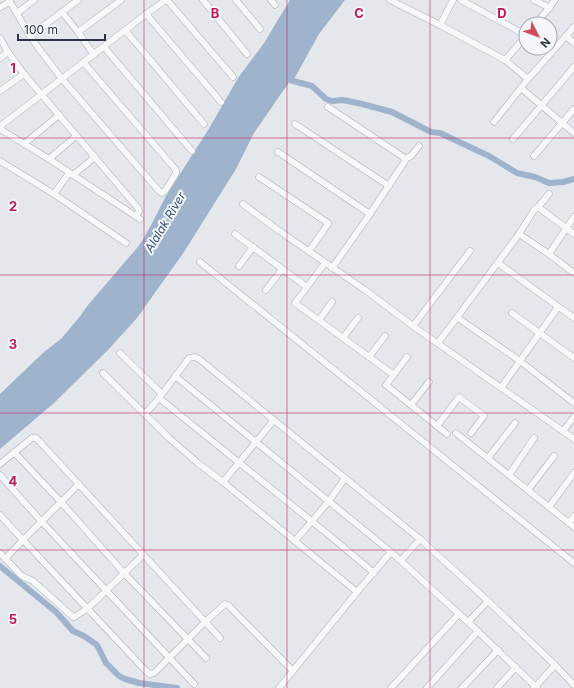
<svg xmlns="http://www.w3.org/2000/svg" width="574" height="688" font-family="Inter,sans-serif">
	<style>
		.water { fill: #9fb4cc }
		.lines { fill: none; stroke-linecap: round; stroke-linejoin: round }
		.canal { stroke: #9fb4cc; stroke-width: 6 }
		.street-casing { stroke: #a9aeb7; stroke-width: 7 }
		.street { stroke: #f7f8fa; stroke-width: 6 }
		.grid { fill: none; stroke: #c2185b; stroke-width: 1; stroke-opacity: 0.55 }
		.labels { text-anchor: middle; dominant-baseline: central; stroke-width: 4; stroke-linejoin: round; paint-order: stroke }
		.water-label { font-size: 12px; font-style: italic; fill: #34527a; stroke: #f4f6f9 }
		.grid-label { font-size: 13px; text-anchor: middle; font-weight: bold; fill: #c2185b; stroke: #f4f6f9; stroke-width: 4; stroke-linejoin: round; paint-order: stroke }
	</style>
	<rect width="100%" height="100%" fill="#e4e7ec"/>
	<path class="water" d="M290,0H345L319,34L293,81L292,78L254,133L236,169L184,252L137,318L108,350L54,403L0,449V394L44,352L61,339L81,315L88,305L137,248L142,241L150,227L166,196L210,127L238,78L264,43Z"/>
	<g class="lines">
		<g class="canal">
			<path d="M283,77L293,81L312,86L326,99L332,101L343,100L362,104L392,112L431,132L440,133L489,156L517,173L535,177L549,183L563,182L574,179"/>
			<path d="M0,566L56,612L73,631L84,636L97,645L106,663L119,676L125,679L139,683L177,688"/>
		</g>
		<defs>
			<g id="street">
				<path d="M9,0L30,36L40,50L62,79L159,191L162,193L165,191L175,175L176,173V170L84,63"/>
				<path d="M167,0L233,77"/>
				<path d="M203,0L247,54"/>
				<path d="M236,0L260,29"/>
				<path d="M271,0L275,5"/>
				<path d="M390,0L440,25L505,60L528,79"/>
				<path d="M461,0L526,35"/>
				<path d="M534,0L550,8"/>
				<path d="M0,7L10,2"/>
				<path d="M62,12L78,32L94,55"/>
				<path d="M17,13L34,0"/>
				<path d="M146,14L221,102"/>
				<path d="M536,24L555,0"/>
				<path d="M440,25L453,0"/>
				<path d="M125,30L204,124"/>
				<path d="M78,32L121,0"/>
				<path d="M30,36L78,0"/>
				<path d="M566,36L574,43"/>
				<path d="M0,38L8,52L24,74L138,208L139,211L136,216"/>
				<path d="M104,47L192,151"/>
				<path d="M0,58L8,52"/>
				<path d="M505,60L526,36"/>
				<path d="M521,88L574,133"/>
				<path d="M0,91L24,74"/>
				<path d="M328,107L403,157L405,161L370,214L332,268"/>
				<path d="M494,122L528,79L574,27"/>
				<path d="M295,124L389,186"/>
				<path d="M0,128L3,124L146,14L166,0"/>
				<path d="M0,129L49,159L140,219"/>
				<path d="M513,139L574,67"/>
				<path d="M24,144L59,115"/>
				<path d="M278,152L370,214"/>
				<path d="M534,156L574,109"/>
				<path d="M49,159L76,136"/>
				<path d="M405,159L411,156L419,146"/>
				<path d="M0,161L54,194L126,243"/>
				<path d="M73,175L95,157"/>
				<path d="M259,177L328,223V224L309,251"/>
				<path d="M54,194L69,173"/>
				<path d="M243,204L278,230L365,290L413,326L574,439"/>
				<path d="M538,207L549,194"/>
				<path d="M235,234L307,287"/>
				<path d="M519,234L534,210L538,207L574,234"/>
				<path d="M549,254L574,217"/>
				<path d="M200,262L574,563"/>
				<path d="M325,263L295,303L394,375"/>
				<path d="M498,263L574,318"/>
				<path d="M239,266L253,247"/>
				<path d="M266,290L282,269"/>
				<path d="M512,313L574,358"/>
				<path d="M458,318L520,361L574,403"/>
				<path d="M319,320L332,302"/>
				<path d="M413,326L470,251"/>
				<path d="M343,338L358,318"/>
				<path d="M438,343L519,234L549,254L574,273"/>
				<path d="M120,353L161,393"/>
				<path d="M369,357L385,336"/>
				<path d="M407,357L386,385L447,434"/>
				<path d="M103,373L169,438L199,464L223,482L357,592L279,688"/>
				<path d="M175,376L391,552L468,622L537,688"/>
				<path d="M501,388L558,307"/>
				<path d="M159,398L189,358L195,357L199,359L420,539L488,601L555,665L574,685"/>
				<path d="M411,405L429,382"/>
				<path d="M145,414L159,398L335,540L374,573"/>
				<path d="M437,426L459,397L484,416L471,433"/>
				<path d="M563,431L574,417"/>
				<path d="M456,433L574,527"/>
				<path d="M14,452L61,502L124,573L206,658"/>
				<path d="M488,458L515,423"/>
				<path d="M0,464L32,438H36L39,441L220,638"/>
				<path d="M0,475L42,522L194,684"/>
				<path d="M509,475L534,438"/>
				<path d="M223,482L274,420"/>
				<path d="M79,484L23,540L146,671L150,674L154,673L205,622L225,604L228,605L293,671"/>
				<path d="M528,490L554,456"/>
				<path d="M549,507L574,473"/>
				<path d="M0,515L23,540L5,559"/>
				<path d="M569,523L574,516"/>
				<path d="M295,541L329,501L345,478"/>
				<path d="M0,553L18,572L22,576L33,581L72,616L74,617L87,609L143,555"/>
				<path d="M403,558L420,539"/>
				<path d="M357,592L391,552"/>
				<path d="M468,622L488,601"/>
				<path d="M391,688L459,614"/>
				<path d="M427,688L478,631"/>
				<path d="M462,688L498,650"/>
				<path d="M497,688L516,667"/>
				<path d="M534,688L555,665"/>
			</g>
		</defs>
		<use href="#street" class="street-casing"/>
		<use href="#street" class="street"/>
	</g>
	<path class="grid" d="M144,0V688M287,0V688M430,0V688M0,138H574M0,275H574M0,413H574M0,550H574"/>
	<g class="labels">
		<g class="water-label">
			<text transform="translate(165 222) rotate(-59)">Alalak River</text>
		</g>
	</g>
	<g class="grid-label">
		<text x="215" y="18">B</text>
		<text x="359" y="18">C</text>
		<text x="502" y="18">D</text>
		<text x="13" y="73">1</text>
		<text x="13" y="211">2</text>
		<text x="13" y="349">3</text>
		<text x="13" y="486">4</text>
		<text x="13" y="624">5</text>
	</g>
	<g transform="translate(538 36) rotate(132)"><circle r="19" fill="#f4f6f9" stroke="#a4a8b1"/>
	<path d="M0-3L7 15L0 10L-7 15Z" fill="#d1495b"/>
	<text y="-6" font-size="11" font-weight="bold" text-anchor="middle" fill="#2b3445">N</text>
	</g>
	<path d="M18 34v6h87v-6" fill="none" stroke="#2b3445" stroke-width="2"/>
	<text x="24" y="34" font-size="12" fill="#2b3445" stroke="#f4f6f9" stroke-width="3" paint-order="stroke">100 m</text>
</svg>
